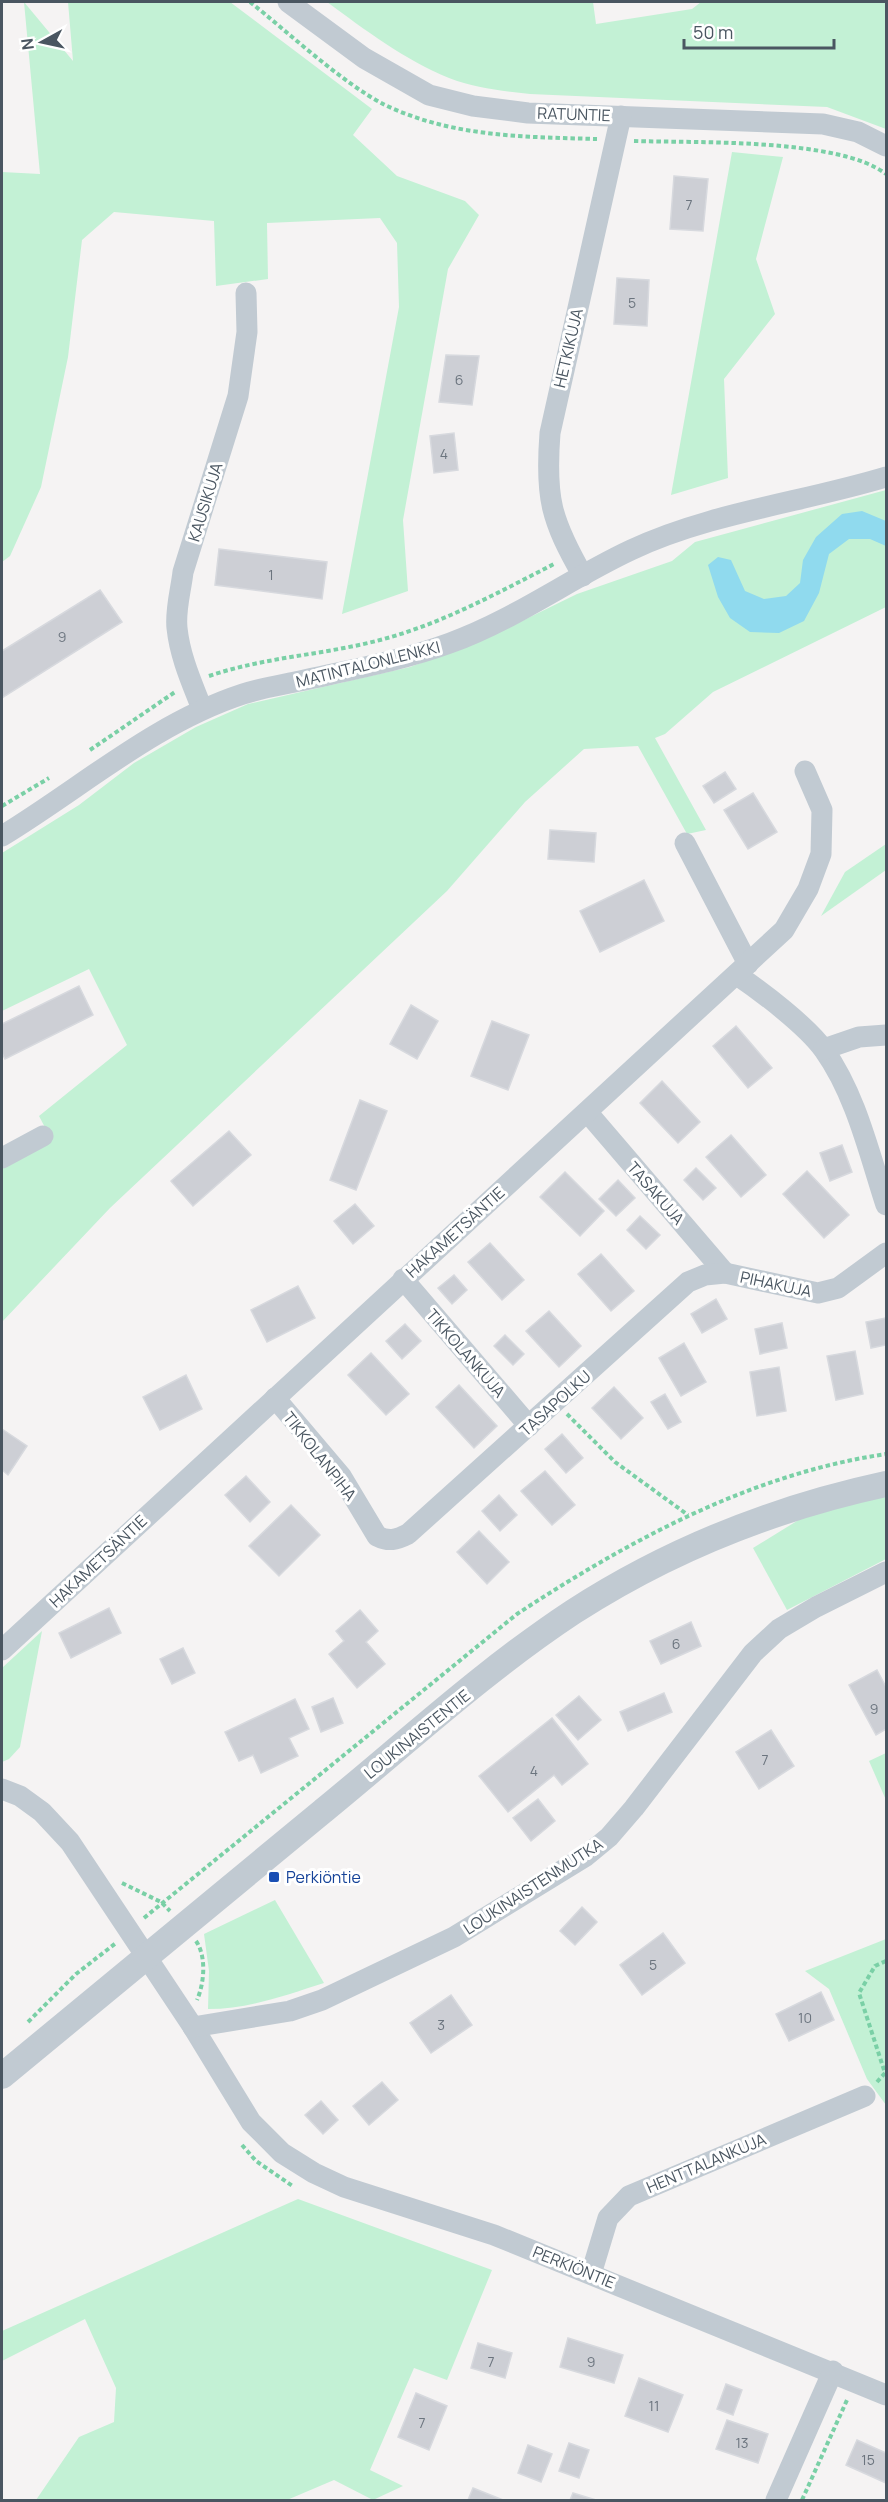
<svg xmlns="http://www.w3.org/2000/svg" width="888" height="2502" font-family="Manrope,sans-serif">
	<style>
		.green { fill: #c3f1d5 }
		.water { fill: #90daee }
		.building { fill: #cdcfd5; stroke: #d7d9de; stroke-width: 1.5 }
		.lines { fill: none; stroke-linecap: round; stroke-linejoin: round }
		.path { stroke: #7ad0a6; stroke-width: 4; stroke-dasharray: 4.5 3; stroke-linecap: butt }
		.minor { stroke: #c1cad2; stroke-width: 21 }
		.tertiary { stroke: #c1cad2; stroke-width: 26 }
		.transit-dot { fill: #1a4fb4; stroke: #fff; stroke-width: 2 }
		.labels { text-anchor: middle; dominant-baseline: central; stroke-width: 6; stroke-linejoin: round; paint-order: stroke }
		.number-label { font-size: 14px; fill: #6b747e }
		.street-label { font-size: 16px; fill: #4a5661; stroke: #fff }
		.transit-label { font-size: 16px; fill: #164399; stroke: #fff; text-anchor: start }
	</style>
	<rect width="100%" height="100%" fill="#f5f3f3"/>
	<g class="green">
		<path d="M24,2L73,61L68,2H230L372,109L353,135L397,176L465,201L479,215L448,269L403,520L408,591L342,614L399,307L397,243L380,218L267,223L268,279L216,286L214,221L114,212L82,240L68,357L41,487L10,556L2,562V172L40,174Z"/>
		<path d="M327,2H593L596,24L692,9L701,2H886V129L827,107L530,94C503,91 475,88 449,78C405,60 365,30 327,2Z"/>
		<path d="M732,152L783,157L756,259L775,314L724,379L728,478L671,495Z"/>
		<path d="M886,490V607L713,692L665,734L655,738L706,830L687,834L638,746L584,749L525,802L447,891L110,1208L2,1322V1169L50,1137L39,1116L127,1045L89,969L2,1011V853L79,805L134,763L196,727L248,704L410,667L483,640L577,594L672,561L695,542Z"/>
		<path d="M886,844V870L821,916L845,872Z"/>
		<path d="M886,1494V1559L787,1610L753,1548L805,1516Z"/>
		<path d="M42,1631L20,1747L9,1759L2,1762V1668Z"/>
		<path d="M886,1753V1800L869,1761Z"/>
		<path d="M275,1900L324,1983C286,1995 249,2009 208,2009L209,1971L204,1934Z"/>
		<path d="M886,1939V2105L867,2079L829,1989L805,1971Z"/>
		<path d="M298,2199L492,2270L447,2380L414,2368L370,2470L403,2486L373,2500L334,2480L287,2500H36L79,2437L114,2422L116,2388L85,2319L2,2361V2331Z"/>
	</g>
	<path class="water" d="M862,511L886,521V546L870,539H849L829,554L819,593L804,621L779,633L750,632L730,618L718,597L708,565L718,557L731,560L745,591L764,599L786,596L800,583L803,560L816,537L842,514Z"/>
	<g class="building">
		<path d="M674,176L708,179L703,231L670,229Z"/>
		<path d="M617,278L649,280L647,326L614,324Z"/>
		<path d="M446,355L479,356L472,405L439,402Z"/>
		<path d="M454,433L458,470L434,473L430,436Z"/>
		<path d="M219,549L327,562L322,599L215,585Z"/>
		<path d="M100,590L122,622L2,698V651Z"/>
		<path d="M725,772L736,789L714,803L703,786Z"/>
		<path d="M753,793L777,832L748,849L724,810Z"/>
		<path d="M550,830L596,833L594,862L548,859Z"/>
		<path d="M644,880L664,921L600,952L580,911Z"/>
		<path d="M79,986L93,1015L5,1059L2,1053V1024Z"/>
		<path d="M411,1005L438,1021L417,1059L390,1044Z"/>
		<path d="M492,1021L529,1035L508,1090L471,1076Z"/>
		<path d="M736,1026L772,1068L748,1088L713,1046Z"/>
		<path d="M662,1081L700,1122L678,1143L640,1103Z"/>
		<path d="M360,1100L387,1111L356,1190L330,1180Z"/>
		<path d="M229,1131L251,1155L193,1206L171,1181Z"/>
		<path d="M731,1135L766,1175L741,1197L706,1157Z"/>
		<path d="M842,1145L852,1172L830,1181L820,1153Z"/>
		<path d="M696,1168L716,1188L703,1200L684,1180Z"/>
		<path d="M807,1171L849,1215L824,1238L783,1194Z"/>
		<path d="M565,1172L604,1211L580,1236L540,1197Z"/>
		<path d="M618,1180L635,1198L616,1216L599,1199Z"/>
		<path d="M355,1204L374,1226L353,1244L334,1221Z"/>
		<path d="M640,1216L660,1235L646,1249L627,1230Z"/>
		<path d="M490,1243L524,1280L502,1300L468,1262Z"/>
		<path d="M601,1254L634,1291L611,1311L578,1274Z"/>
		<path d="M454,1275L467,1290L452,1304L438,1288Z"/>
		<path d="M298,1286L315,1318L267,1342L251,1310Z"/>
		<path d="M716,1299L727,1319L702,1333L691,1314Z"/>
		<path d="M549,1311L581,1346L559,1367L526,1331Z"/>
		<path d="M886,1318V1345L871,1348L866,1322Z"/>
		<path d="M782,1323L787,1348L760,1354L755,1329Z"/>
		<path d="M405,1324L421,1341L402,1359L386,1341Z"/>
		<path d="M505,1335L524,1354L513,1365L494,1346Z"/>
		<path d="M684,1343L706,1382L681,1396L659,1358Z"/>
		<path d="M855,1351L863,1394L836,1400L827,1356Z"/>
		<path d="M371,1353L409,1394L386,1415L348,1375Z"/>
		<path d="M779,1367L786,1411L757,1416L750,1372Z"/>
		<path d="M186,1375L202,1409L160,1430L143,1397Z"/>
		<path d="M459,1385L497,1426L474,1448L436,1407Z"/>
		<path d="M614,1387L643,1418L621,1439L592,1408Z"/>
		<path d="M665,1394L681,1422L668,1429L651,1402Z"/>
		<path d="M2,1429L27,1446L8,1475L2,1470Z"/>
		<path d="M562,1434L583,1458L566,1473L545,1449Z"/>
		<path d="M545,1471L575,1505L552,1525L521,1491Z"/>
		<path d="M246,1476L270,1502L250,1522L225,1495Z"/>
		<path d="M499,1495L517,1515L500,1531L482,1511Z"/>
		<path d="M291,1505L320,1535L279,1576L249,1546Z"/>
		<path d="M479,1531L509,1562L487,1584L457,1552Z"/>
		<path d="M109,1608L121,1633L71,1658L59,1633Z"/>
		<path d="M360,1610L378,1631L366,1642L385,1664L357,1688L329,1654L344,1641L336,1631Z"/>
		<path d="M691,1622L701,1646L661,1664L650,1641Z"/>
		<path d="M183,1648L195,1673L172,1684L160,1659Z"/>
		<path d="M877,1670L886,1687V1729L876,1735L849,1685Z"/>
		<path d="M664,1693L672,1712L628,1731L620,1712Z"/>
		<path d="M579,1696L601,1720L578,1740L556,1715Z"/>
		<path d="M333,1698L343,1723L321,1732L312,1707Z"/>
		<path d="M295,1699L309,1729L289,1738L298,1756L261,1773L253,1755L239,1761L225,1732Z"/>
		<path d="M552,1718L588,1764L562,1785L554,1775L508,1812L479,1776Z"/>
		<path d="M771,1730L794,1766L759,1789L736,1752Z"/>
		<path d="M538,1799L555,1821L531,1841L513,1818Z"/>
		<path d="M582,1907L597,1922L575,1945L560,1931Z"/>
		<path d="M663,1933L685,1963L642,1995L620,1965Z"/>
		<path d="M821,1992L834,2020L789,2041L776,2014Z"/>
		<path d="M451,1995L472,2025L431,2053L410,2023Z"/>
		<path d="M382,2082L398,2100L369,2125L353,2106Z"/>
		<path d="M321,2101L338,2120L323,2134L305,2115Z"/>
		<path d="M568,2338L623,2355L614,2383L560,2367Z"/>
		<path d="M478,2343L512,2353L505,2378L471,2368Z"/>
		<path d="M639,2378L683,2395L668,2432L625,2416Z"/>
		<path d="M726,2384L742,2390L733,2415L717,2409Z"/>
		<path d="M416,2393L447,2406L429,2450L398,2437Z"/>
		<path d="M727,2420L768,2434L758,2463L716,2449Z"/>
		<path d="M857,2440L886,2453V2483L846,2465Z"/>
		<path d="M569,2443L589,2450L579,2478L559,2471Z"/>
		<path d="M528,2445L552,2454L541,2482L518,2473Z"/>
		<path d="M473,2488L503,2500H468Z"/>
		<path d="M573,2493L596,2500H570Z"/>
	</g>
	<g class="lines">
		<g class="path">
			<path d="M250,2C288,32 342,83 385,105C452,137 524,137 597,139"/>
			<path d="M634,141C696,143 839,138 886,174"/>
			<path d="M209,676C265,657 323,655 380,640C442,624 499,592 556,563"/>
			<path d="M90,750L175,692"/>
			<path d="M2,806L49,778"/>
			<path d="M567,1414L615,1462L688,1515"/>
			<path d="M122,1883L161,1902L170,1911"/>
			<path d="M144,1918L517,1614C630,1540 751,1474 886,1454"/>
			<path d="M196,1941C207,1957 204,1984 197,2000"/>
			<path d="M28,2022L76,1974L116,1943"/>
			<path d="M877,2082L885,2073L859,1993L875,1966L886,1961"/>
			<path d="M242,2145L256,2161L294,2187"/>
			<path d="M802,2500L847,2400"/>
		</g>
		<g class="minor">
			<path d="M288,2L364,58L429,95L473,106L528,113L823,124L858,132L886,146"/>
			<path d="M583,576C551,520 545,498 550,433L621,116"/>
			<path d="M202,709C192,683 180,657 177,628C175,610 181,590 183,572L238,396L247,332L246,293"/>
			<path d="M2,836C81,788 154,723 243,694C261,688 281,685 300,681C350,670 401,661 450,643C514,620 569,579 631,550C709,513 804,502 886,477"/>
			<path d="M685,843L748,964"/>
			<path d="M737,975C762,992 807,1026 824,1050C856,1095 869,1153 886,1205"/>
			<path d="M824,1049L859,1037L886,1035"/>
			<path d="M588,1113L725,1273"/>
			<path d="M2,1158L43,1136"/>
			<path d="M403,1279L529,1426"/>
			<path d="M275,1398L341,1476L377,1536C389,1542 396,1540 408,1534L688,1282L705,1275L725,1273L818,1293L838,1288L886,1253"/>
			<path d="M2,1650L784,930L808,889L821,854L822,810L805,771"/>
			<path d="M2,1789L20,1796L42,1812L70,1842L193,2027L251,2122L282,2153L314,2173L344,2187L494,2235L886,2395"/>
			<path d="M193,2027L290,2011L322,2000L454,1937L586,1856L609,1837L634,1808L753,1653L779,1629L816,1607L886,1572"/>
			<path d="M591,2274L608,2218L629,2196L865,2096"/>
			<path d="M776,2500L833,2371"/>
		</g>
		<path class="tertiary" d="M2,2076C109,1987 216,1899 323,1811C405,1744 485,1670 573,1612C669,1550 775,1508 886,1484"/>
	</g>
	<rect class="transit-dot" x="268" y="1871" width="12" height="12" rx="3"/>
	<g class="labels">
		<g class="number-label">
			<text x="689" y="204">7</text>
			<text x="632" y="302">5</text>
			<text x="459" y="379">6</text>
			<text x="444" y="453">4</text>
			<text x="271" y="574">1</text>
			<text x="62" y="636">9</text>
			<text x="676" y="1643">6</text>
			<text x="874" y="1708">9</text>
			<text x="765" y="1759">7</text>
			<text x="534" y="1770">4</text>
			<text x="653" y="1964">5</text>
			<text x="805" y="2017">10</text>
			<text x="441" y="2024">3</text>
			<text x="491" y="2361">7</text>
			<text x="591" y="2361">9</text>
			<text x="654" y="2405">11</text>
			<text x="422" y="2422">7</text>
			<text x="742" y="2442">13</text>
			<text x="868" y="2459">15</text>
		</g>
		<g class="street-label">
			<text transform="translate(574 114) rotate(2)">RATUNTIE</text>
			<text transform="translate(568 348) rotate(-77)">HETKIKUJA</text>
			<text transform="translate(205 502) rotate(-73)">KAUSIKUJA</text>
			<text transform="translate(368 664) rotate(-14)">MATINTALONLENKKI</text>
			<text transform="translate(656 1193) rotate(49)">TASAKUJA</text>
			<text transform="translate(455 1232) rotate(-42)">HAKAMETSÄNTIE</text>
			<text transform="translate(776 1284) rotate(12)">PIHAKUJA</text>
			<text transform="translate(466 1353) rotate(49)">TIKKOLANKUJA</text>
			<text transform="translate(555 1403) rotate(-42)">TASAPOLKU</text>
			<text transform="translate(320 1456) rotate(52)">TIKKOLANPIHA</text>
			<text transform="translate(98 1561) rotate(-43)">HAKAMETSÄNTIE</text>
			<text transform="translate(417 1734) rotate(-39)">LOUKINAISTENTIE</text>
			<text transform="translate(533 1886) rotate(-33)">LOUKINAISTENMUTKA</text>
			<text transform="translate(706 2163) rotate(-23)">HENTTALANKUJA</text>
			<text transform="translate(574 2267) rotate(22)">PERKIÖNTIE</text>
		</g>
		<g class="transit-label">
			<text x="286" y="1877">Perkiöntie</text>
		</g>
	</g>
	<rect width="888" height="2502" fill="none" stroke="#4a5661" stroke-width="6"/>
	<g transform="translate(42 42) rotate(262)" stroke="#ffffff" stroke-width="4.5" paint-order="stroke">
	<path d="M0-4.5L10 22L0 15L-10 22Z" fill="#4a5661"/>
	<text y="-9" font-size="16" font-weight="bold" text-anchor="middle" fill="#4a5661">N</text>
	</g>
	<path d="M684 39v9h150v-9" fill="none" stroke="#4a5661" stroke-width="3"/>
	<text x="693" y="39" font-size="18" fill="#4a5661" stroke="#ffffff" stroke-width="4.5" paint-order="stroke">50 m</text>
</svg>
